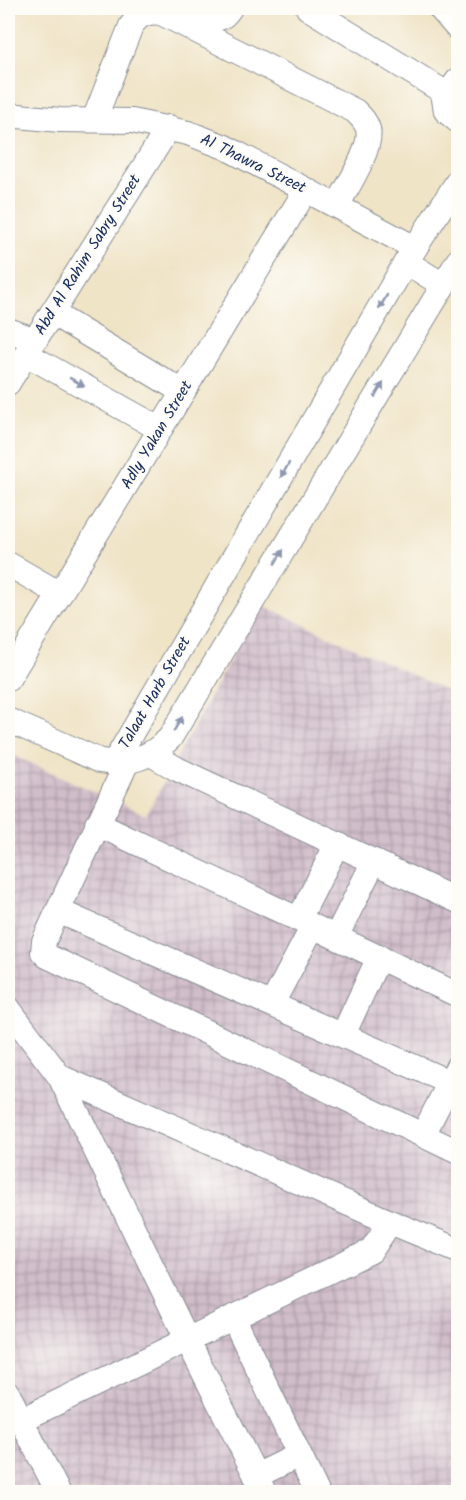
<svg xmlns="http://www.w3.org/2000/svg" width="466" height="1500" font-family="Kalam,sans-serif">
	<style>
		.industrial { fill: url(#industrial-grid) }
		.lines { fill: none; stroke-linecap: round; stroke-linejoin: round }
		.minor-casing { stroke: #868a92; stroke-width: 26 }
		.minor { stroke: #fff; stroke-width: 24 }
		.oneway { fill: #8d97ae }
		.labels { text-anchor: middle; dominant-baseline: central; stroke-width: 4.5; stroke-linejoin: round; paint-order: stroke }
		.street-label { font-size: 16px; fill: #1b2f5e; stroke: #fdfcf7 }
	</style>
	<defs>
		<pattern id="industrial-grid" width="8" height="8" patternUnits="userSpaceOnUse" patternTransform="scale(1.5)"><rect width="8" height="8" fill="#d1bdca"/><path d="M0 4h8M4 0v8" fill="none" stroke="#a99aa7"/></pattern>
	</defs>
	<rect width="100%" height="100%" fill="#fdfcf7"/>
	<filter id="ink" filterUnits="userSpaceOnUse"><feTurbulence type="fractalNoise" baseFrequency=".0167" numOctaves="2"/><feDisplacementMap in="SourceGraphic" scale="12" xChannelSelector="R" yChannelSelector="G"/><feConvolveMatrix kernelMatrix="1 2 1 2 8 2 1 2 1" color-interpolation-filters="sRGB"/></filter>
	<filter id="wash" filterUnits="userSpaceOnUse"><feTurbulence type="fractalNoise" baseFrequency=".008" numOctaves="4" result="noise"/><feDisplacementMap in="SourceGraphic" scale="24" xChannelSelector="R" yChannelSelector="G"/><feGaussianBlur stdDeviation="1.35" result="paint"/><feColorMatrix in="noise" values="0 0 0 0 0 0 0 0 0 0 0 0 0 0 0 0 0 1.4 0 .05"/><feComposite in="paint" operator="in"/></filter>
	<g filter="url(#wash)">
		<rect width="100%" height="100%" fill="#f0e4c7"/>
		<path class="industrial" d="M260,604L458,696V1492H8V753L146,815Z"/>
	</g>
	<g filter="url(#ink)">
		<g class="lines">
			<defs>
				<g id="minor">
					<path d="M193,8C209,16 218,27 230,8"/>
					<path d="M308,8L447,94"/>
					<path d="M440,8L458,29"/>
					<path d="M458,80L444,99L446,111L458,121"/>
					<path d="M8,115L60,120L132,121L188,133L225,147L415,248"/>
					<path d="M94,120L131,26C139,15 147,11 161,13L355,111C360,116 366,121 368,129C373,148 346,189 337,206"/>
					<path d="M406,262L443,285"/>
					<path d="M52,313L183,392"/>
					<path d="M8,330L35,340"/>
					<path d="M26,354L160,429"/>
					<path d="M8,383L169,127"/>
					<path d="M8,564L60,594"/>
					<path d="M8,679L306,190"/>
					<path d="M8,720L100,761C129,765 150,758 170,738L458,261"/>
					<path d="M151,754L177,769L458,901"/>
					<path d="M127,762L44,941L43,952L47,956L458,1152"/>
					<path d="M114,763L406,262L458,181"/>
					<path d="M97,824L458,995"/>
					<path d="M58,911L458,1086"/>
					<path d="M299,919L337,844"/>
					<path d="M336,937L374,861"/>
					<path d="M272,1004L313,926"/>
					<path d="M8,1008L60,1077L187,1339L264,1492"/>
					<path d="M343,1035L379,957"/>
					<path d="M423,1135L458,1066"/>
					<path d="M390,1222L458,1250"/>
					<path d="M233,1317L317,1492"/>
					<path d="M8,1394L58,1492"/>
					<path d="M21,1420L371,1251L390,1222L60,1077"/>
					<path d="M256,1476L299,1455"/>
				</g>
			</defs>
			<use href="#minor" class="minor-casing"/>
			<use href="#minor" class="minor"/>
		</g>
		<defs><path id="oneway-solid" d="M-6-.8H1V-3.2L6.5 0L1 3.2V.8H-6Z" transform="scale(1.5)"/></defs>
		<g class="oneway">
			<use href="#oneway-solid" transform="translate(383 302) rotate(120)"/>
			<use href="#oneway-solid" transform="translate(77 382) rotate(29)"/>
			<use href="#oneway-solid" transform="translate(379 390) rotate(-59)"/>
			<use href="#oneway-solid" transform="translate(285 470) rotate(120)"/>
			<use href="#oneway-solid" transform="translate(279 557) rotate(-59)"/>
			<use href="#oneway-solid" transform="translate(178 724) rotate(-59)"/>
		</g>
	</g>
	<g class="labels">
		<g class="street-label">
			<text transform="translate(253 164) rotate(26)">Al Thawra Street</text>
			<text transform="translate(88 255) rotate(-58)">Abd Al Rahim Sabry Street</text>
			<text transform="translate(157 435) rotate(-59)">Adly Yakan Street</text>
			<text transform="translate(155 693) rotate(-60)">Talaat Harb Street</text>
		</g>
	</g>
	<rect width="466" height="1500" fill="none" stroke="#fdfcf7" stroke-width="30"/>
</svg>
